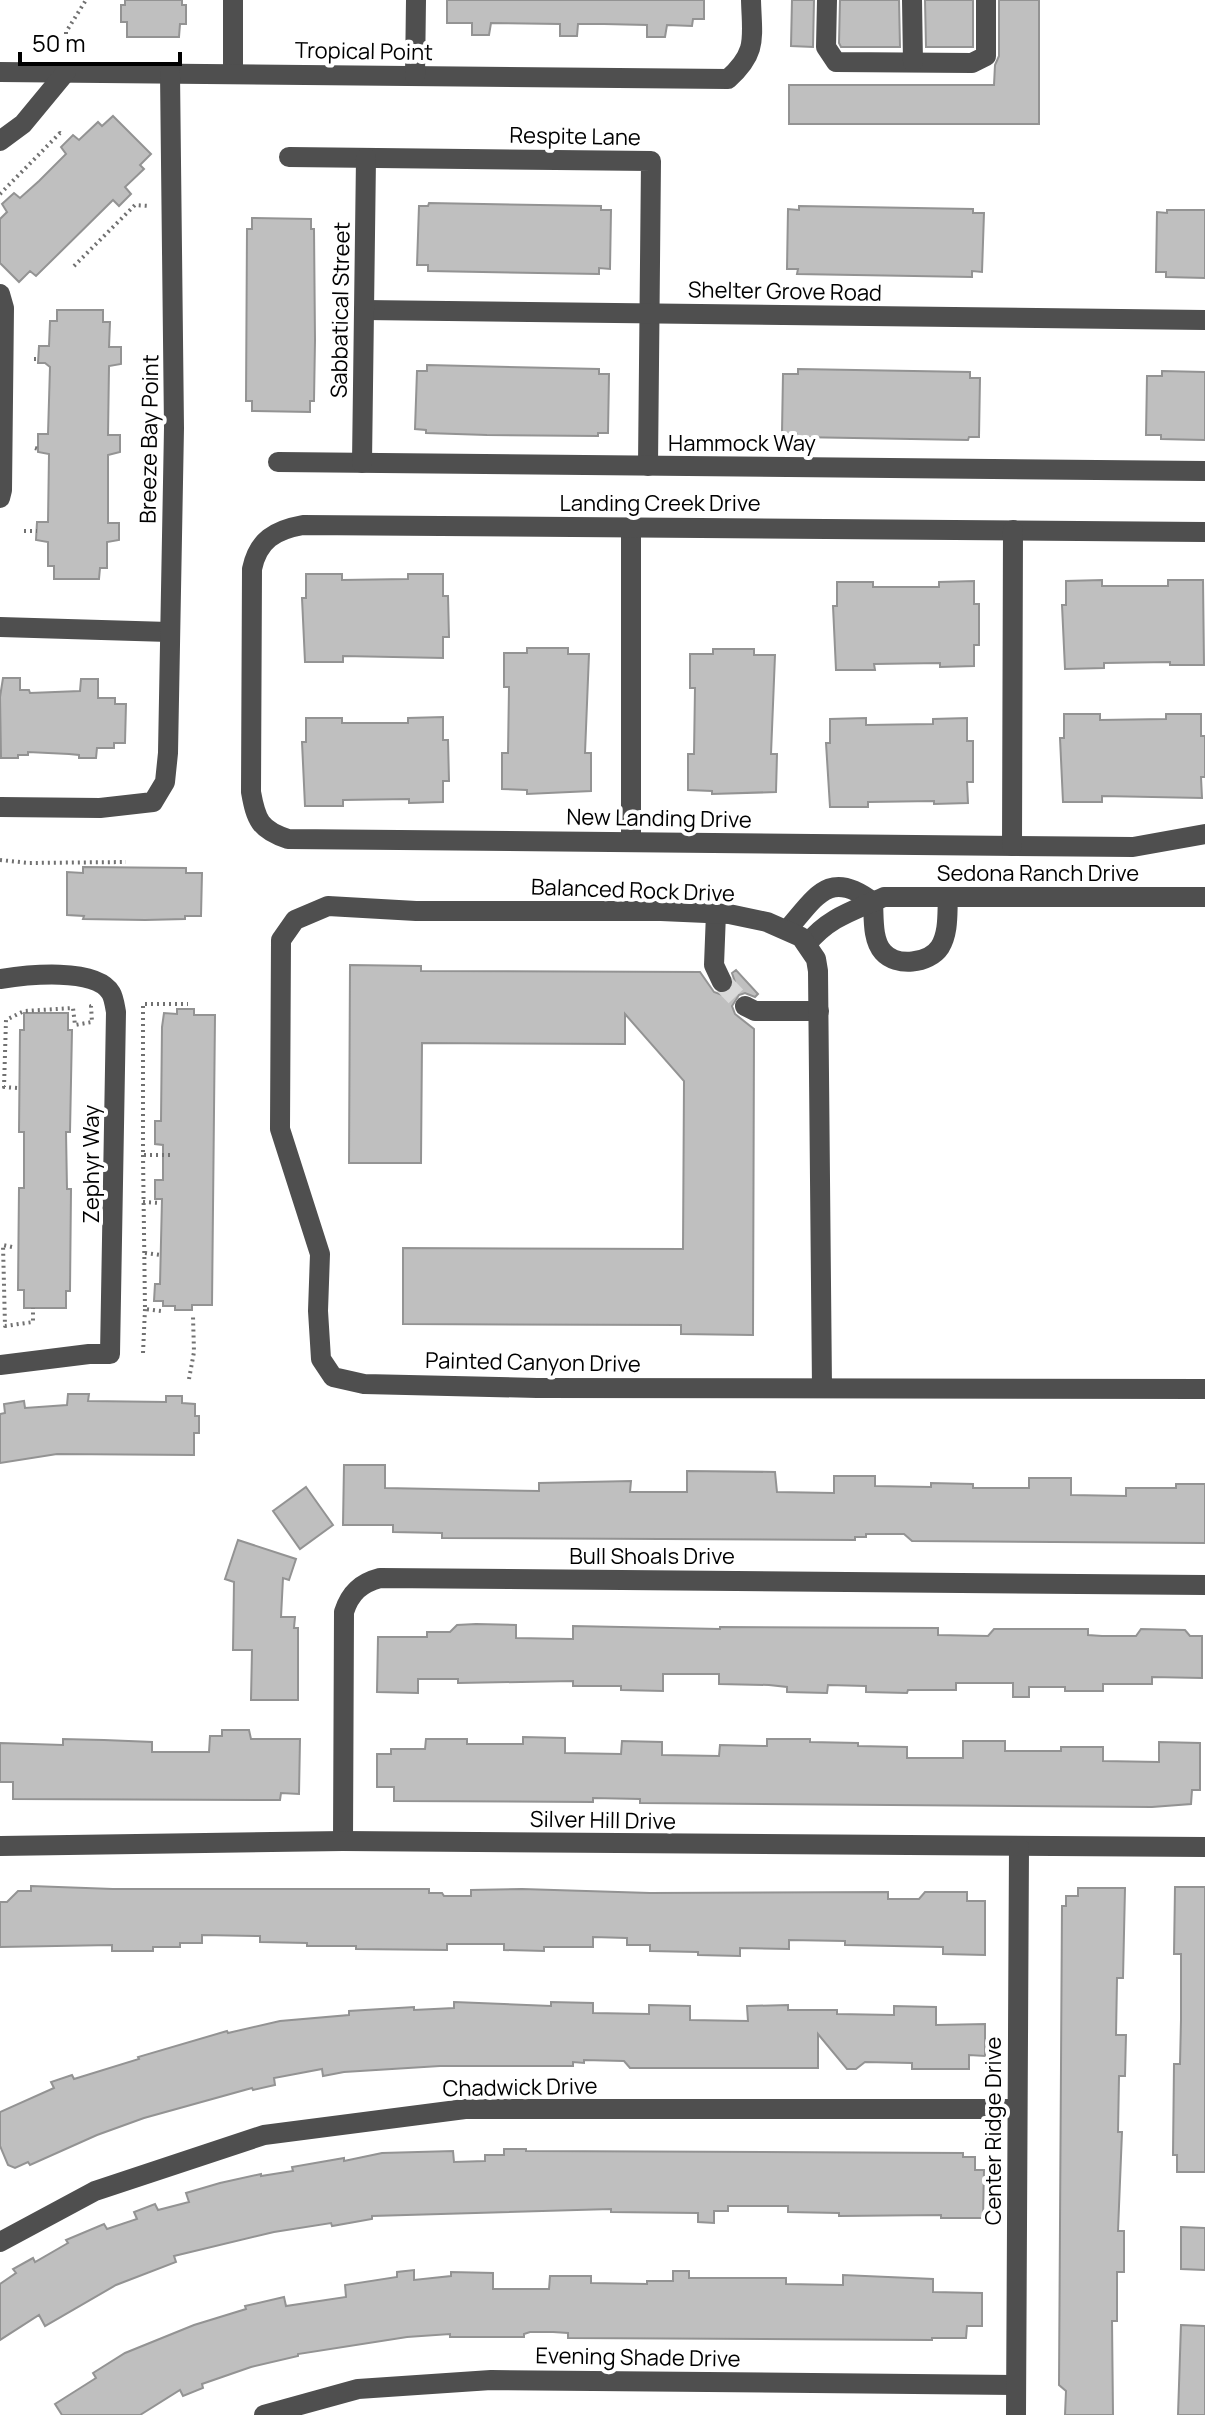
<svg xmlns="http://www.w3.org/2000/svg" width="1205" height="2415" font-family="Manrope,sans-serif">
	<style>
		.building { fill: #bfbfbf; stroke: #939393; stroke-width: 2 }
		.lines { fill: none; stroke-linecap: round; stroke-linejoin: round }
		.minor-tunnel { stroke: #d9d9d9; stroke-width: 20; stroke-dasharray: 20 10; stroke-linecap: butt }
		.path { stroke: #717171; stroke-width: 4; stroke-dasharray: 2 4; stroke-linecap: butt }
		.minor { stroke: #4f4f4f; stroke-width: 20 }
		.labels { text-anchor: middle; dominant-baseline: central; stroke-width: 8; stroke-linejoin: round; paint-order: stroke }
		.street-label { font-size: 22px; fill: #000; stroke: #fff }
	</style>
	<rect width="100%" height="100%" fill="#fff"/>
	<g class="building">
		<path d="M125,0H182V5H186V24H180L179,37H127V22H121V5H125Z"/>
		<path d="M447,0H704V19H693L692,26L667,25L665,37H647V25L604,24H578L577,36H560V24L491,23L489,35H472V23H447Z"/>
		<path d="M792,0H814L813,47L791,46Z"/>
		<path d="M840,0H899L900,47H841L839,43Z"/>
		<path d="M925,0H973V47H926Z"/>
		<path d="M999,0H1039V124H789V85H994L995,65L999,56Z"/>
		<path d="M113,116L151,154L140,165L144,169L125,187L131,194L119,206L113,200L36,276L30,271L19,282L0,263V219L7,212L2,204L14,193L20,198L39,181L66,154L61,147L73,135L79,140L98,122L102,126Z"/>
		<path d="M429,203L601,206V210H611L610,269L599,268V274L428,271V265H417L419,206H428Z"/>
		<path d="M799,206L973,209V213H984L982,272L972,271V277L797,274L798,269H787L788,209L799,210Z"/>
		<path d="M1167,210H1205V278L1166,277V272H1156L1157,212L1167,213Z"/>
		<path d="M252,218L311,219V229H314L315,340L314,401H310V412L252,411V401H246L247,229H252Z"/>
		<path d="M57,310H103V322H110L109,347H121V364L109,366L108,435H120V452L108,455V523H119V540L107,542V568H100L99,579H54V566H48V542L36,540L37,522H48L49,454L38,452V434H48L50,367L45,363H38L39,346H49L50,321H57Z"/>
		<path d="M427,365L599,369V374H609L608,433H598V436L487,435L426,433V430L415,429L417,371H427Z"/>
		<path d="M798,369L970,372V378H980L979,437H969L968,440L797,437V434L782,433L783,374H798Z"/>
		<path d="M1162,371L1205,372V440L1161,439V435H1146L1147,376H1162Z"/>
		<path d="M306,574H342V580L408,579V574H443V596H448L449,637H443V658L343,656V662H305L302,598H306Z"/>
		<path d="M1102,580V586H1168V580H1203L1204,665H1170V662L1104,663V668L1065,669L1062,605H1066V581Z"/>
		<path d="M974,581V604H979V645H974V666L940,667V663L874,664L875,670H836L833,606H837V582H873V587H939V582Z"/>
		<path d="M527,648H568V654H589L585,753H591V791L527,794V790L502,789V753H508L509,687H504V653H527Z"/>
		<path d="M713,649H754V655H775L771,754H777L776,792L712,794V791L688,790V754H694L695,688H690V654H713Z"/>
		<path d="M3,678H20V690H29L30,693L80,691L81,679H98V698H115V704H126L125,743H114V748H97L96,758H79V755L69,754L28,752V755H18V758H1L0,697Z"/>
		<path d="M1064,714H1100V720L1166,719V714H1201V736H1205V777H1201L1202,798L1102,796V802H1063L1060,738H1064Z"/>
		<path d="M443,717V740H448L449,781H443V802L409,803V799L343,800V806H305L302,742H306V718H342V723H408V718Z"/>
		<path d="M866,718V725L933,724V719L967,718V741H973V782H967L968,803L934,804V801L868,802V807H830L826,743H830V719Z"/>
		<path d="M83,867L186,868V873H202L201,916H185V919L145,920L83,919L84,916L67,915V872L83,873Z"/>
		<path d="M350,965L421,966V971L700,972L714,992L722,995L733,989L735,982L732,973L736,970L758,994L755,997L745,993L739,995L732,1006L735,1014L754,1029L753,1335L681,1334V1325L403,1324V1248L683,1249L684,1081L625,1014V1044L422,1043L421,1163H349Z"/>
		<path d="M177,1009H194V1015H215L212,1305H192V1310H175V1306H163V1301H154L155,1284H160L162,1199H155V1180H163V1145L155,1144V1121H161L162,1027L164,1013L177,1014Z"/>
		<path d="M24,1013H68V1030H72L70,1132H66L67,1189H71L70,1291H66V1308H24V1290H18L19,1188H24V1132H19L20,1030H24Z"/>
		<path d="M68,1394H89L88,1401L166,1402V1396H182V1403L195,1404V1416H199V1433H194V1455L57,1454L0,1463V1414L5,1413L4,1404L24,1401L25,1408L67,1405Z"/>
		<path d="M344,1465H385V1488L435,1489L539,1491V1483L631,1481L630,1492H687V1471L775,1472L777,1492L834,1493V1476H875V1486L931,1487V1483L973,1484V1488H1029V1478H1071V1495L1126,1496V1488H1176V1484H1205V1543L912,1541L904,1534H866V1537H855V1540L442,1538V1533L393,1532V1525H343Z"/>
		<path d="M306,1487L333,1525L300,1549L273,1511Z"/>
		<path d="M238,1540L296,1559L289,1580L283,1578L281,1617H295L294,1628H298V1700H251L252,1650H233L234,1582L225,1579Z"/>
		<path d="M476,1624L516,1625V1638L573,1639V1626L720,1629V1627L938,1628V1635L988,1636L994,1629H1088V1635L1102,1636H1136L1141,1629L1185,1630L1190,1636H1202V1678L1152,1677V1684H1103V1691H1065V1687H1029V1697H1013V1683H956V1690H908L907,1693L866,1692V1686L828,1685L827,1693L787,1692V1687L769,1685L719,1684V1674H663V1691L621,1690V1686H573V1681L458,1683V1679H418V1693L377,1692L378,1637H427V1632H450L457,1625Z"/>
		<path d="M222,1730H249L251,1739H300L299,1794L281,1793L280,1800L13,1799V1782H0V1743L63,1745V1739L104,1740L152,1742V1752H209L210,1736H222Z"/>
		<path d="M523,1737L565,1738V1753L621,1754L622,1741L662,1742V1755L719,1756L720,1745L767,1746V1739H810V1742L858,1743V1746L907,1747V1758H963V1741H1005V1751H1061V1747H1103V1761L1159,1762V1742L1200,1743V1790H1192L1191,1804L1152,1807L640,1803V1799L593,1798V1802L394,1801V1787H377V1754H391V1749H425L426,1739H467V1744H523Z"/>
		<path d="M31,1886L113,1889H429V1893H442L444,1896H471V1890L522,1889L650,1893L888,1892V1899H919L925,1892H967V1901H985V1955L943,1954V1947L845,1945V1941L789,1940V1949L740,1948V1956L698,1955V1952L650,1951V1945H627V1938L593,1937V1947H544V1951L504,1950V1944H447V1950L356,1949V1946H307V1943L260,1942V1936L202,1935V1943H180V1947H153V1951H112V1945L0,1947V1902H7L18,1891H31Z"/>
		<path d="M1175,1887H1205V2172H1177V2155H1173L1174,2064H1180L1181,2020V1954H1174Z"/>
		<path d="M1078,1888H1125L1123,1978H1117L1116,2035H1126L1125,2076H1119L1118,2132H1122L1118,2231H1124V2272H1117V2321H1112L1113,2415H1065L1066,2391L1059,2385L1062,1906H1066V1896H1078Z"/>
		<path d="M454,2002L551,2006V2002L593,2003V2013L649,2014V2005L690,2006V2020L748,2021L747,2006L788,2005V2010H837V2014L894,2015V2006L936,2007V2025L985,2024V2056L969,2055V2069H912V2063L865,2062L856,2069H847L818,2034V2068H630L624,2061L584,2060V2063L573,2062V2066H440L344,2072L323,2076L322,2069L274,2078L275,2085L253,2090L252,2088L144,2118L97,2135L30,2165L28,2162L15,2168L8,2165L0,2146V2112L54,2088L51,2082L72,2075L74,2079L139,2059L138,2057L227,2031L228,2033L280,2021L349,2015V2011L414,2007V2010L454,2008Z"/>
		<path d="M504,2149H526V2151L963,2153V2157H975V2170H984L983,2218H941V2215L839,2216V2213L788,2212V2206H728V2211H714V2223L698,2222V2213L611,2212V2209L372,2216V2219L332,2226L331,2223L274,2232L174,2256L176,2262L116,2285L45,2326L39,2315L0,2340V2284L16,2273L13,2269L33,2258L35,2262L68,2243L66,2240L104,2224L107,2229L137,2219L134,2212L155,2204L158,2210L189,2202L186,2193L220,2183L261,2174V2176L293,2171L292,2167L344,2158V2161L382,2153L453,2151L454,2162L485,2161V2155H504Z"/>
		<path d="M1181,2227L1205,2228V2270L1181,2269Z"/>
		<path d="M414,2270V2280L451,2276V2272L493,2273V2289H549L550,2276H591V2283L647,2284V2281H673V2271H689V2278H786V2284L843,2285V2275L933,2279V2292L982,2293V2326H967L966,2338H932V2340L568,2338V2333L553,2332H530L524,2334V2337H450V2334L407,2337L298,2354V2356L251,2367L202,2384L203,2388L183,2396L180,2390L140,2415H62L55,2404L96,2378L93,2373L125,2353L194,2325L246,2309L245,2306L284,2297L286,2306L346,2297L345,2285L397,2277V2272Z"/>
		<path d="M1181,2325L1205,2326V2415H1178Z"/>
	</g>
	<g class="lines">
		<path class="minor-tunnel" d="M722,982L745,1006"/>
		<g class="path">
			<path d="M66,52V32L86,0"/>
			<path d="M0,194L60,133L63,135"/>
			<path d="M74,266L135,205L150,206"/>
			<path d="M34,359H38"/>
			<path d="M35,448L38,449"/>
			<path d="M24,531H37"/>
			<path d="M0,860L29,863L126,862"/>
			<path d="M17,1088L4,1087L6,1020L24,1011L73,1008L75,1025L92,1022L91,1006L95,1005"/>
			<path d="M143,1155L145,1309L161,1311"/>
			<path d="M170,1155H143V1004H188"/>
			<path d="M143,1202L160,1203"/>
			<path d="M12,1247L3,1245L5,1326L33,1322V1308"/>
			<path d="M145,1253L160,1255"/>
			<path d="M143,1353L145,1309"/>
			<path d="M189,1379L194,1352L193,1316"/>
		</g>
		<g class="minor">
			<path d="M233,0V74"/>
			<path d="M827,0L826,47L836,62L972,63L986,56V0"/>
			<path d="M912,0L913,62"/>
			<path d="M0,72L728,79C758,52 752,38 751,0"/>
			<path d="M415,76L416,0"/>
			<path d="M0,141L23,124L66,72"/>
			<path d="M289,157L651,161L648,466"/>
			<path d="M0,294L4,308L2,490L0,498"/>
			<path d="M364,310L1205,320"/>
			<path d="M278,462L1205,471"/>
			<path d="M362,463L366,158"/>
			<path d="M631,527V842"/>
			<path d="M1205,532L303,525C275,530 258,540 252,569L251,792C256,820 260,830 288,839L1133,847L1205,834"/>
			<path d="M0,627L169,632"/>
			<path d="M0,807L100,808L153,802L165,782L168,753L174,428L170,73"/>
			<path d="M1012,846L1013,530"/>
			<path d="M873,902C874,917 872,940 883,952C896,967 929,964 940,947C949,932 947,913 948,897"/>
			<path d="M716,913L714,965L722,982"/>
			<path d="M787,930C816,897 829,868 873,902"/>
			<path d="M807,944C829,917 853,911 884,897H1205"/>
			<path d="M0,979C26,975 96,967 111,993C114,998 115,1007 116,1012L110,1354H89L0,1365"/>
			<path d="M745,1006L755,1011H819"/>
			<path d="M822,1388L818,971L816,959L801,937L767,922L729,914L661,911H416L328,906L295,920L281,940L280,1129L320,1254L318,1311L321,1359L333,1377L364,1384L537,1388L1205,1389"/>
			<path d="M343,1841L344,1612C350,1593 361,1583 380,1578L1205,1585"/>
			<path d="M0,1846L343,1841L1205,1847"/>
			<path d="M0,2242L95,2191L264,2135L465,2109H1017"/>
			<path d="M264,2415L358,2389L491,2380L1015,2385"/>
			<path d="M1016,2415L1019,1847"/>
		</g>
	</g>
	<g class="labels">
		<g class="street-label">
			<text transform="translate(364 51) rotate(1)">Tropical Point</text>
			<text transform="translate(575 136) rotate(1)">Respite Lane</text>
			<text transform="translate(785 291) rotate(1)">Shelter Grove Road</text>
			<text transform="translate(340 310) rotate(-89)">Sabbatical Street</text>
			<text transform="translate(149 439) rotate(-89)">Breeze Bay Point</text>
			<text x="742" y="443">Hammock Way</text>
			<text x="660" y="503">Landing Creek Drive</text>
			<text transform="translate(659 818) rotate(1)">New Landing Drive</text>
			<text x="1038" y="873">Sedona Ranch Drive</text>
			<text transform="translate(633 890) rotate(2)">Balanced Rock Drive</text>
			<text transform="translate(91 1164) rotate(-90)">Zephyr Way</text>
			<text transform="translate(533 1362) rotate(1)">Painted Canyon Drive</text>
			<text x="652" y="1556">Bull Shoals Drive</text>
			<text transform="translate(603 1820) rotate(1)">Silver Hill Drive</text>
			<text transform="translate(520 2087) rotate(-1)">Chadwick Drive</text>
			<text transform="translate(993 2131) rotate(-90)">Center Ridge Drive</text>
			<text transform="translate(638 2357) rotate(1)">Evening Shade Drive</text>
		</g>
	</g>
	<path d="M20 52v12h160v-12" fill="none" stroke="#000000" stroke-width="4"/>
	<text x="32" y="52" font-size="24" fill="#000000" stroke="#ffffff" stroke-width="6" paint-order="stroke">50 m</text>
</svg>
